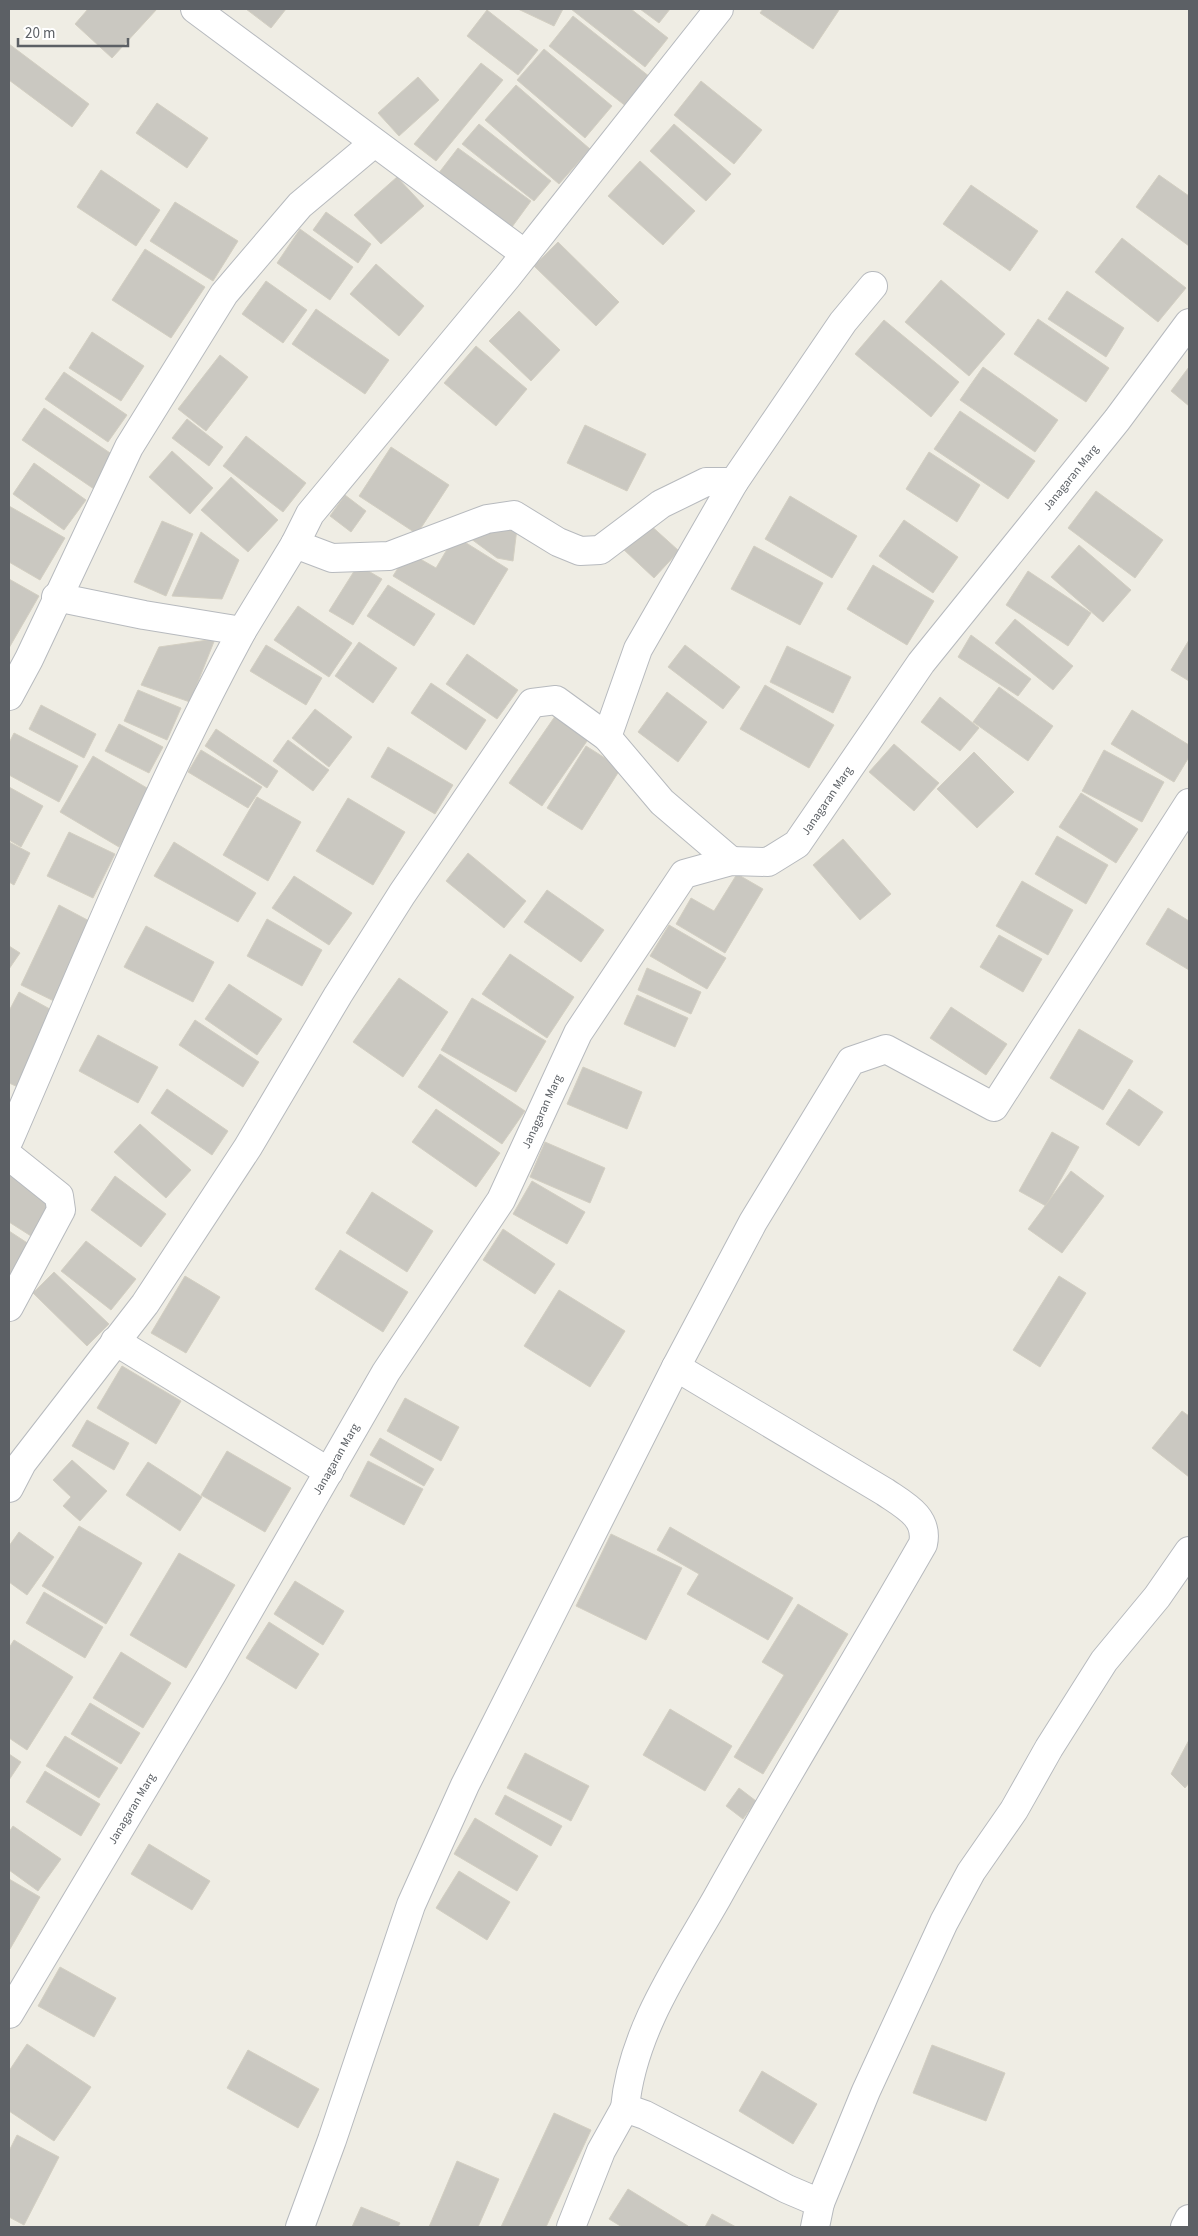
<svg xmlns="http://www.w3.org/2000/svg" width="1198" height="2236" font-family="'Source Sans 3',sans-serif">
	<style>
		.building { fill: #cac8c1; stroke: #d3cfc2 }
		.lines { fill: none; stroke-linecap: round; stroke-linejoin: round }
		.minor-casing { stroke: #b7babe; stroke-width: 30 }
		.minor { stroke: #fff; stroke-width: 28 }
		.labels { text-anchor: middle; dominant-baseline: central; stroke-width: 4; stroke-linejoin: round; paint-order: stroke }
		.street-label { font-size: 12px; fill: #5c6065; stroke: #fff }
	</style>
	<rect width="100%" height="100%" fill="#efede4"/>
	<g class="building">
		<path d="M88,9H157L112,58L75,24Z"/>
		<path d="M246,9H286L271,28Z"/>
		<path d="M518,9H563L554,26Z"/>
		<path d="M571,9H631L668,38L645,67Z"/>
		<path d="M640,9H670L659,23Z"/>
		<path d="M763,9H837L839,10L813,49L760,13Z"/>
		<path d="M487,10L538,50L518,75L467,36Z"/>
		<path d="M573,16L650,77L627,107L549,46Z"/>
		<path d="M9,44L89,104L72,127L9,80Z"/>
		<path d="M544,49L612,106L585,138L517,80Z"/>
		<path d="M481,63L503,80L436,161L414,144Z"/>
		<path d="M418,77L439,100L399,136L378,113Z"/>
		<path d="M701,81L762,130L734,164L674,115Z"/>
		<path d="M516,85L590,149L559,184L485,120Z"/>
		<path d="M157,103L208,138L187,168L136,133Z"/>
		<path d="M479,124L551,181L534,201L462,144Z"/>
		<path d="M674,124L731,174L706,201L650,151Z"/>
		<path d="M458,148L531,201L512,227L438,174Z"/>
		<path d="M640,161L695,211L663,245L608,196Z"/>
		<path d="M101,170L160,210L136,246L77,207Z"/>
		<path d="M1159,175L1189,196V246L1136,207Z"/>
		<path d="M397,177L424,206L381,244L354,215Z"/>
		<path d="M971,185L1038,231L1010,271L943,224Z"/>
		<path d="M175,202L238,241L213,281L150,241Z"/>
		<path d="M326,212L371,244L358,263L313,230Z"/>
		<path d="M300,229L353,267L330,300L277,263Z"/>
		<path d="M1122,238L1186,288L1158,322L1095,272Z"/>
		<path d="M558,242L619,302L596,326L534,266Z"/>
		<path d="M145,249L205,287L171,338L112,300Z"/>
		<path d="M376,264L424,306L399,336L350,294Z"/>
		<path d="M941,280L1005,334L969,376L905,322Z"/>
		<path d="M266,281L307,310L283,343L242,314Z"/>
		<path d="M1067,291L1124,328L1106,357L1048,319Z"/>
		<path d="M316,309L389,360L365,394L292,344Z"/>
		<path d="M519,311L560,350L531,381L489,341Z"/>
		<path d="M1038,319L1109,368L1086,402L1014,354Z"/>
		<path d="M884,320L959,382L931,417L855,354Z"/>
		<path d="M92,332L144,366L121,401L69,368Z"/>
		<path d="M476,346L527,389L496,426L444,383Z"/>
		<path d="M220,355L248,377L206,431L178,409Z"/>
		<path d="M983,367L1058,420L1035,452L960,400Z"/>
		<path d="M1189,367V406L1171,391Z"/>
		<path d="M64,372L127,415L108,442L45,399Z"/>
		<path d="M44,408L116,457L94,489L22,440Z"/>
		<path d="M960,411L1035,461L1008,499L934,449Z"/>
		<path d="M187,419L223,447L209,466L172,438Z"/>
		<path d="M585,425L646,454L627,491L567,463Z"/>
		<path d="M246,436L306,483L283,512L223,466Z"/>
		<path d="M391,447L449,485L417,534L359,496Z"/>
		<path d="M172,451L213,488L190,514L149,477Z"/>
		<path d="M929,452L980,485L957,522L906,489Z"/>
		<path d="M34,463L86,500L64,530L13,494Z"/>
		<path d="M231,477L278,520L248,552L201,510Z"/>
		<path d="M1096,491L1163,540L1135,578L1068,528Z"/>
		<path d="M345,495L366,511L351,532L330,516Z"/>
		<path d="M790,496L857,536L832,578L765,539Z"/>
		<path d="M9,506L65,538L40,580L9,562Z"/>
		<path d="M518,520L513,561L497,558L463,533Z"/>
		<path d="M904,520L958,557L933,593L879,556Z"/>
		<path d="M162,521L193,534L166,596L134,582Z"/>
		<path d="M648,523L679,551L654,578L623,549Z"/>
		<path d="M201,532L239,560L222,599L172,596Z"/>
		<path d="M455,536L508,569L474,625L393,576L408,552L436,568Z"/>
		<path d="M1079,545L1131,590L1103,622L1051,577Z"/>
		<path d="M754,546L823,583L800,625L731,589Z"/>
		<path d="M358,565L382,579L353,625L329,611Z"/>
		<path d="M873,565L934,601L907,645L847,609Z"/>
		<path d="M1028,571L1091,613L1068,646L1006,605Z"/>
		<path d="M9,579L39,596L9,648Z"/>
		<path d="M388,585L435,614L414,646L367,616Z"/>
		<path d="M298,606L352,643L329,677L274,640Z"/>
		<path d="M1015,619L1073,666L1053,690L995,643Z"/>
		<path d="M971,635L1031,679L1018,696L958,657Z"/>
		<path d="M215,639L190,702L141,685L159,647Z"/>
		<path d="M1189,640V681L1171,670Z"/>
		<path d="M359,642L397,668L373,703L335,676Z"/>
		<path d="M266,645L322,678L306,705L250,671Z"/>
		<path d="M685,645L740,687L723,709L668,667Z"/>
		<path d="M787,646L851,677L833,713L770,682Z"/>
		<path d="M467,654L518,690L497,719L446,684Z"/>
		<path d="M431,683L486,720L466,750L411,713Z"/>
		<path d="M765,685L834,725L809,768L740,729Z"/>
		<path d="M999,687L1053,726L1028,761L973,722Z"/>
		<path d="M138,690L181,708L167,740L124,721Z"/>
		<path d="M667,692L707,722L678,762L638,732Z"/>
		<path d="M940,697L979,728L960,751L921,722Z"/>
		<path d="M41,705L96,734L84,758L29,729Z"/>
		<path d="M315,709L352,737L329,767L292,738Z"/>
		<path d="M560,709L594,731L542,806L509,783Z"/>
		<path d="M1132,710L1189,745V757L1174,782L1111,744Z"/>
		<path d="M119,724L163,747L149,773L105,751Z"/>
		<path d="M216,729L278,771L267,788L205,746Z"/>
		<path d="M14,733L78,766L59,802L9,775V743Z"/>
		<path d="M288,740L329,770L313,791L273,761Z"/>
		<path d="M894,744L939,783L914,811L869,772Z"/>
		<path d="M586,746L621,768L582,830L547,808Z"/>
		<path d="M388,747L453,785L435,814L371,777Z"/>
		<path d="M201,750L262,787L248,808L188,772Z"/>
		<path d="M1104,750L1164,782L1142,822L1082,791Z"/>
		<path d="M974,752L1014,792L977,828L937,789Z"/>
		<path d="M93,756L152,791L119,847L60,812Z"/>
		<path d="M9,787L43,806L21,847L9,840Z"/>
		<path d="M1081,793L1138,829L1116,863L1059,827Z"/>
		<path d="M257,797L301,822L268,881L223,855Z"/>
		<path d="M348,798L405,832L373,885L316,851Z"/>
		<path d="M69,832L115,854L93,898L47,876Z"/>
		<path d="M1057,836L1108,865L1086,904L1035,874Z"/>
		<path d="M843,839L891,894L860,920L813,865Z"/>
		<path d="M9,842L30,853L14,885L9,882Z"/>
		<path d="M174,842L256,893L238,922L154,876Z"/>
		<path d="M468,853L526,901L504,928L446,881Z"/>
		<path d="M737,874L763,889L725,953L676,924L691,898L714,911Z"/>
		<path d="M294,876L352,913L329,945L272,908Z"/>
		<path d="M1022,881L1073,910L1048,955L996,926Z"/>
		<path d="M547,890L604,930L581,962L524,922Z"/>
		<path d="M59,905L95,924L56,1002L21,985Z"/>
		<path d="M1168,908L1189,921V970L1146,944Z"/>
		<path d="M267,919L322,950L302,986L247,956Z"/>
		<path d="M669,925L726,958L707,989L650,956Z"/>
		<path d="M146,926L214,962L193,1002L124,967Z"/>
		<path d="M999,935L1042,959L1023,992L980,967Z"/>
		<path d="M9,946L20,953L9,969Z"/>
		<path d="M510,954L574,997L547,1038L482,994Z"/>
		<path d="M647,968L701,992L691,1014L638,990Z"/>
		<path d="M399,978L448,1012L403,1077L353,1042Z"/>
		<path d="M229,984L282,1019L257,1055L205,1019Z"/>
		<path d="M19,992L57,1013L18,1087L9,1083V1011Z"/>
		<path d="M637,995L688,1018L675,1047L624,1024Z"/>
		<path d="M472,998L546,1041L516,1092L441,1050Z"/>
		<path d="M951,1007L1007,1044L986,1075L930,1038Z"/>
		<path d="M195,1020L259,1062L243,1087L179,1045Z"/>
		<path d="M1079,1029L1133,1061L1103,1110L1050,1078Z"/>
		<path d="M98,1035L158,1067L138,1103L79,1071Z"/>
		<path d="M440,1054L525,1111L502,1144L418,1087Z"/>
		<path d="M583,1067L642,1092L627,1129L567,1104Z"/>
		<path d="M167,1089L228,1131L212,1155L151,1113Z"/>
		<path d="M1129,1089L1163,1112L1139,1146L1106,1124Z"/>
		<path d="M436,1109L500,1153L476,1187L412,1142Z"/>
		<path d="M140,1124L191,1170L166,1198L114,1152Z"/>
		<path d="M1052,1132L1079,1147L1046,1206L1019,1191Z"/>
		<path d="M545,1142L605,1168L590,1203L530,1177Z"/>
		<path d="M9,1169L55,1198L31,1236L9,1222Z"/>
		<path d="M1071,1171L1104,1196L1062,1253L1028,1229Z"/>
		<path d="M115,1176L166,1214L141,1247L91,1210Z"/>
		<path d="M532,1181L585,1212L567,1244L513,1214Z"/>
		<path d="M372,1192L433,1231L407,1272L346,1233Z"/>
		<path d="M503,1229L555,1264L535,1294L483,1260Z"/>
		<path d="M9,1231L32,1246L9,1280Z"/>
		<path d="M86,1241L136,1279L111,1310L61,1271Z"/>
		<path d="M340,1250L408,1292L383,1332L315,1289Z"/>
		<path d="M54,1272L109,1324L87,1346L33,1293Z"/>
		<path d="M185,1276L220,1297L186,1353L151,1333Z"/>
		<path d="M1059,1276L1086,1293L1040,1367L1013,1350Z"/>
		<path d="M559,1290L625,1331L590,1387L524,1346Z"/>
		<path d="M122,1366L181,1401L156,1444L97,1408Z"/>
		<path d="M405,1398L459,1427L441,1461L387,1431Z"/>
		<path d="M1182,1411L1189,1416V1477L1152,1448Z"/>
		<path d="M87,1420L129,1443L114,1470L72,1446Z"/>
		<path d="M380,1438L434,1469L424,1486L370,1455Z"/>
		<path d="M227,1451L291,1488L265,1532L201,1495Z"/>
		<path d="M72,1460L107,1491L80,1521L63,1506L71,1497L53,1480Z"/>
		<path d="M368,1461L423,1489L404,1525L350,1496Z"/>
		<path d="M148,1462L202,1497L180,1531L126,1495Z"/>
		<path d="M79,1526L142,1563L106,1624L42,1586Z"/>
		<path d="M670,1527L793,1598L768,1640L687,1594L699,1574L657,1550Z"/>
		<path d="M19,1532L54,1557L27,1595L9,1582V1546Z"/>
		<path d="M611,1534L682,1568L646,1640L576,1606Z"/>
		<path d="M179,1553L235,1585L186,1668L130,1635Z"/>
		<path d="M295,1581L344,1611L323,1645L274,1614Z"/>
		<path d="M44,1592L103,1627L85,1658L26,1623Z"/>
		<path d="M798,1604L848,1634L763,1774L734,1757L784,1675L762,1662Z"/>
		<path d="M269,1622L319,1654L296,1689L246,1658Z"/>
		<path d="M14,1640L73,1677L27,1750L9,1738V1648Z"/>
		<path d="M121,1652L171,1683L143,1728L93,1698Z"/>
		<path d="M90,1703L140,1733L121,1764L71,1734Z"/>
		<path d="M670,1709L732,1746L705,1791L643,1755Z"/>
		<path d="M65,1736L118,1768L99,1798L46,1766Z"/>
		<path d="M1189,1740V1783L1185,1788L1171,1774Z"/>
		<path d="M525,1753L589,1786L571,1821L507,1788Z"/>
		<path d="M9,1754L21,1762L9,1780Z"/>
		<path d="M45,1771L100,1804L81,1836L26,1802Z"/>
		<path d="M739,1788L756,1801L743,1819L726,1806Z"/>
		<path d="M505,1795L562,1826L551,1846L495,1814Z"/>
		<path d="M475,1818L538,1856L517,1891L454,1854Z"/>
		<path d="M13,1826L61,1859L38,1891L9,1870V1832Z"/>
		<path d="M149,1844L210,1881L192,1910L131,1874Z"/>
		<path d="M459,1871L510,1902L487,1940L436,1908Z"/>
		<path d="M9,1879L40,1897L10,1949H9Z"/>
		<path d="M60,1967L116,1998L94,2037L38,2006Z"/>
		<path d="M27,2044L91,2087L54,2141L9,2111V2071Z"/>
		<path d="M932,2045L1005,2073L986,2121L913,2093Z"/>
		<path d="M248,2050L319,2089L298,2128L227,2088Z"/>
		<path d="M762,2071L817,2104L793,2144L739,2111Z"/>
		<path d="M554,2113L591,2130L546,2227H501Z"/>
		<path d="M17,2135L59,2157L24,2225L9,2217V2151Z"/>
		<path d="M457,2161L499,2179L478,2227H429Z"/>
		<path d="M628,2189L688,2226L687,2227H622L609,2219Z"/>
		<path d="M361,2207L400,2223L398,2227H352Z"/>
		<path d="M712,2214L736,2227H705Z"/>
	</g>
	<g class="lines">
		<defs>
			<g id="minor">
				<path d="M195,9L525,254"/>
				<path d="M295,544L332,558L389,556L487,519L514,515L558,542L580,551L600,550L661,504L706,482H734"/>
				<path d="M56,597L144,615L242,631L295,544L310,514L507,277L719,9"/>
				<path d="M9,696L29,659L129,447L224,294L300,205L374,143"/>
				<path d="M607,737L638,649L734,482L843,322L873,286"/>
				<path d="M9,1140C83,969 153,795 242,631"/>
				<path d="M9,1156L59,1196L61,1210L9,1307"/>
				<path d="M115,1341L329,1472"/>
				<path d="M9,1488L22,1463L145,1304L248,1147L338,995L402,894L532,703L556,700L607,737L662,802L731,861"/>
				<path id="s1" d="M9,2014L212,1674L386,1372L501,1200L578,1033L684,874L731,861L768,862L797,844L921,663L1117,420L1189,323"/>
				<path d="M625,2108C632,2031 680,1963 717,1898C783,1779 855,1663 923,1544C929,1517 904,1505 885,1492L676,1367"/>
				<path d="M820,2203L866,2091L944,1922L971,1872L1014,1810L1049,1748L1104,1661L1157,1597L1189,1551"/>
				<path d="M300,2227L332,2140L411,1905L465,1785L676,1367L753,1222L851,1061L886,1049L994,1107L1189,803"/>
				<path d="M571,2227L601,2151L625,2108L645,2115L787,2189L820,2203L815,2227"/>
				<path d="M1185,2227L1189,2219"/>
			</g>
		</defs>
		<use href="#minor" class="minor-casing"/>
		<use href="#minor" class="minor"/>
	</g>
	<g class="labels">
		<g class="street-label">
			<text stroke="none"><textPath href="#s1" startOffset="1904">Janagaran Marg</textPath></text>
			<text stroke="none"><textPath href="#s1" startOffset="1499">Janagaran Marg</textPath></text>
			<text stroke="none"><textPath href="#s1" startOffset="1049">Janagaran Marg</textPath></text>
			<text stroke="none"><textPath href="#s1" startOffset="644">Janagaran Marg</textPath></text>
			<text stroke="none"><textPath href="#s1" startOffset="239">Janagaran Marg</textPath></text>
		</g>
	</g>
	<rect width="1198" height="2236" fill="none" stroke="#5c6065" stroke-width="20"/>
	<path d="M18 38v8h110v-8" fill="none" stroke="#5c6065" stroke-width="2.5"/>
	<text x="25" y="38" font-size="15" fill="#5c6065" stroke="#ffffff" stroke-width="4" paint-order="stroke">20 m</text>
</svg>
